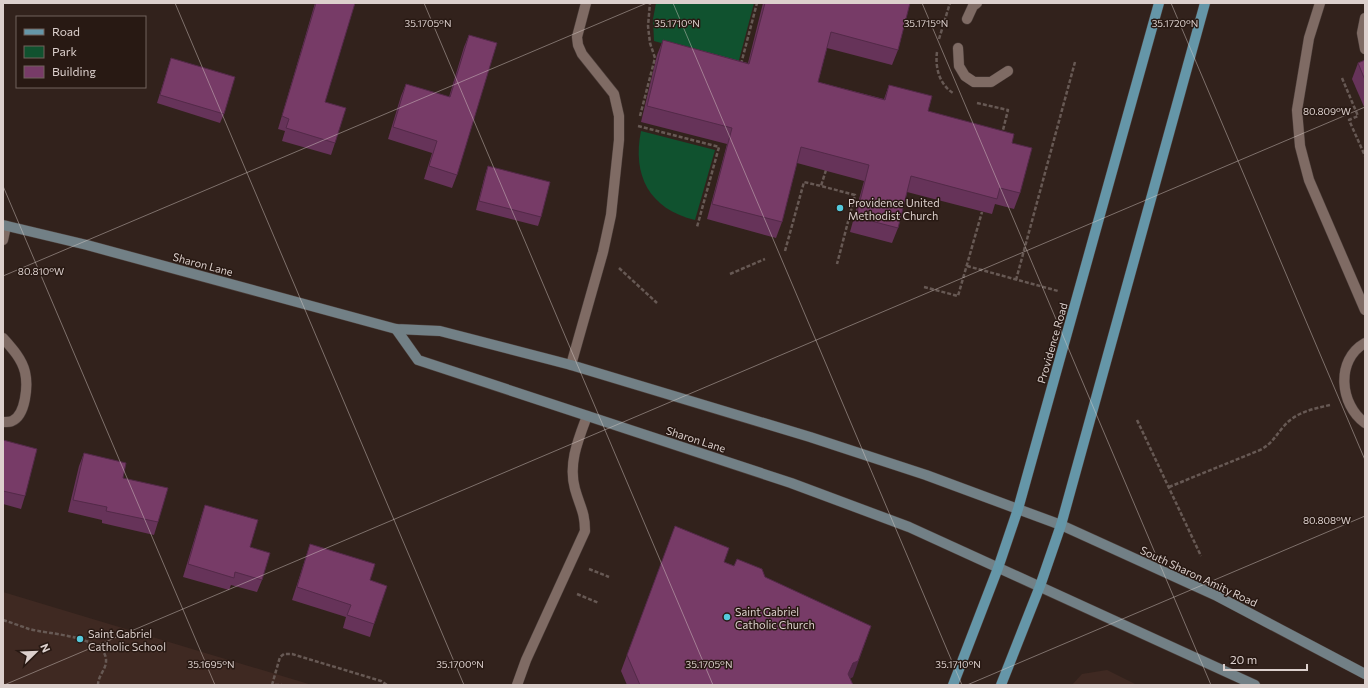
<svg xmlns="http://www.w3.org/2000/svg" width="1368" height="688" font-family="Commissioner,sans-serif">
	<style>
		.built { fill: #3f2922 }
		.green { fill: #10522f }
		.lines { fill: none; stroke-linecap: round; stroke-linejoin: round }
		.lane-casing { stroke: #4c3e3a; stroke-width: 11 }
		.secondary-casing { stroke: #4c3e3a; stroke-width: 11 }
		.primary-casing { stroke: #4c3e3a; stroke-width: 11 }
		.path { stroke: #675954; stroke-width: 2.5; stroke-dasharray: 4 2; stroke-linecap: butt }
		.lane { stroke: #7f6b64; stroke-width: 10 }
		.secondary { stroke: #728086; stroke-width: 10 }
		.primary { stroke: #6596a8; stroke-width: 10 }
		.wall { fill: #663359 }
		.shaded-wall { fill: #532948 }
		.building { fill: #773b67; stroke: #532948 }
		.ticks { fill: none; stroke: #dcd0cd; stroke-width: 1; stroke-opacity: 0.45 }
		.poi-dot { fill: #54cadd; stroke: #281913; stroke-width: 1.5 }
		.labels { text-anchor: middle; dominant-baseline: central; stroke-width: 3; stroke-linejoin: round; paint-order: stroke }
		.poi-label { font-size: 11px; fill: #dcd0cd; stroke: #281913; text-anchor: start }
		.street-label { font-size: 11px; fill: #dcd0cd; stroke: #281913 }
		.ticks-label { font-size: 10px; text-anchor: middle; fill: #dcd0cd; stroke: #281913; stroke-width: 3; stroke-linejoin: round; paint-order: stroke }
	</style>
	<rect width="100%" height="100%" fill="#32221c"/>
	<g class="built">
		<path d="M3,592L312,685H3Z"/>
		<path d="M1107,670L1137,685H1072L1082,674Z"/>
	</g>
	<g class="green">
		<path d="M656,3H754L738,64L654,41L653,19Z"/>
		<path d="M641,131L715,150L695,220C649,209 632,175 641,131Z"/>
	</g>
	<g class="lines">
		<defs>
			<g id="lane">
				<path d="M1320,3L1309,38L1297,110L1300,146L1309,180L1365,310"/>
				<path d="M1365,18L1362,33L1365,49"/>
				<path d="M967,19L973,6L977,3"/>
				<path d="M958,48L959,66L965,76L974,82H991L1008,71"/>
				<path d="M3,240L6,226"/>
				<path d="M3,338C12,348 22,359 25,372C28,385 26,415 12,421C10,422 6,422 3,422"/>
				<path d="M1365,343C1335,360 1340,405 1365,423"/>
				<path d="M571,365L603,252L611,215L619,140V116L614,94L582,54L578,45L577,37L586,3"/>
				<path d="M517,685L526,660L585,531C585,512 580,507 575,489C568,464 578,440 587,416"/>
			</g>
			<g id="secondary">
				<path d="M3,225L87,245L396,329L440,331L571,365L810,437L926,475L1061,525L1094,540L1217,596L1365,674"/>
				<path d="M396,329L418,360L791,483L909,527L1255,685"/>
			</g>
			<g id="primary">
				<path d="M953,685L998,568L1018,509L1159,3"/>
				<path d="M1001,685L1040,586L1061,525L1205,3"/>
			</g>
		</defs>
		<use href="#lane" class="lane-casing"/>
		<use href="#secondary" class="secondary-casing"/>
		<use href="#primary" class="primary-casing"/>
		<g class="path">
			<path d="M939,39L950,3"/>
			<path d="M937,52C935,67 939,84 953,93"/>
			<path d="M741,64L757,3"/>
			<path d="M1342,78L1358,116L1349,120L1365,156"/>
			<path d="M977,103L1008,110L1002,134"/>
			<path d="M640,116L655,58L650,43L648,26L650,3"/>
			<path d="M638,126L719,147L697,227"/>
			<path d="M826,170L821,186L855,195L837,264"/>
			<path d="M785,251L804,182L821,186"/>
			<path d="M967,266L1058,291"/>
			<path d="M619,268L657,303"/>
			<path d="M730,274L765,259"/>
			<path d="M1016,280L1075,62"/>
			<path d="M924,287L958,296L982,212"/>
			<path d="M1137,420L1201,556"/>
			<path d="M1169,487L1260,450C1272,444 1276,435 1284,426C1296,412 1313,409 1330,405"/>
			<path d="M589,569L609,577"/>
			<path d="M577,594L599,603"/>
			<path d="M3,620C12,623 21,626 29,629C47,634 104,636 106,659C107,669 98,675 98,685"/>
			<path d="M272,685L280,657L284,654H292L381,681L387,685"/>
			<path d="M275,685H282"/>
		</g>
		<use href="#lane" class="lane"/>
		<use href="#secondary" class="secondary"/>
		<use href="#primary" class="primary"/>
	</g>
	<g class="wall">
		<path d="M315,3H355L325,102L335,143L331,155L282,141L285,131L278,129Z"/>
		<path d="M763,3H910L898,50L892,65L827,48L818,82L884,99L889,85L928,111L1012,143L1020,193L1014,209L995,204L992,214L907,192L898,228L892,243L850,232L864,181L797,163L782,222L776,238L707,219L727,144L641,122L657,55L663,40L748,63Z"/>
		<path d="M469,35L457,175L452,188L424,179L432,153L388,139L401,96L406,84L449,97L464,47Z"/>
		<path d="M171,58L224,114L220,123L157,103Z"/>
		<path d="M1365,60V109L1352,79L1358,63Z"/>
		<path d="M488,166L541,217L538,226L476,210L485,175Z"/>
		<path d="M3,440L25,496L21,509L3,504Z"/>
		<path d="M84,453L123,478L158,522L154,535L102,523V520L68,512L79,466Z"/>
		<path d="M205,505L250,547L262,580L257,592L231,585L229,590L183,577L201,517Z"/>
		<path d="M675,526L724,562L765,577L853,677L850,678L853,685H627L621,671Z"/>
		<path d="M310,544L370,580L374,624L370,637L343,628L346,617L292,600Z"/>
	</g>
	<path class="shaded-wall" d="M871,626L853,677L847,679L848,674Z"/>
	<g class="building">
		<path d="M316,3H355L325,102L346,108L335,143L286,128L289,119L282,116Z"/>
		<path d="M765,3H910L898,50L831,32L818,82L885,100L889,85L932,96L928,111L1014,134L1012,143L1032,148L1020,193L1000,188L997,199L911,176L898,228L856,217L869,165L801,147L782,222L712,204L732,128L647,106L663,40L749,64Z"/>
		<path d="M469,35L497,43L457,175L429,166L437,141L393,127L406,84L450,97Z"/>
		<path d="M171,58L235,77L224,114L160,95Z"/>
		<path d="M1365,60V80L1358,63Z"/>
		<path d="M488,166L550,182L541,217L479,201Z"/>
		<path d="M3,440L37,449L25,496L3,491Z"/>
		<path d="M84,453L126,463L123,478L168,488L158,522L106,511L107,507L73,500Z"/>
		<path d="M205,505L258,520L250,547L270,553L262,580L235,572L234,578L188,564Z"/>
		<path d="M675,526L729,548L724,562L734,566L737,559L762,569L765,577L871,626L858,661L853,663L848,674L853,685H640L627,655Z"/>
		<path d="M310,544L375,564L370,580L387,586L374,624L347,615L351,605L297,587Z"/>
	</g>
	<path class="ticks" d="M175,3L464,685M424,3L713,685M673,3L962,685M922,3L1211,685M1171,3L1365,460M3,186L215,685M3,276L647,3M4,685L1365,107M967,685L1365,516"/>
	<g class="poi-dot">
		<circle cx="840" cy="208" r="4"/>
		<circle cx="727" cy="617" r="4"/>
		<circle cx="80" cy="639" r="4"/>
	</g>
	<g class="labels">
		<g class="poi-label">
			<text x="848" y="202">Providence United<tspan x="848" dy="13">Methodist Church</tspan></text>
			<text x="735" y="611">Saint Gabriel<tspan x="735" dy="13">Catholic Church</tspan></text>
			<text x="88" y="633">Saint Gabriel<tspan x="88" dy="13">Catholic School</tspan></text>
		</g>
		<g class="street-label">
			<text transform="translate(203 264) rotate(15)">Sharon Lane</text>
			<text transform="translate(1052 343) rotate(-74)">Providence Road</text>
			<text transform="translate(696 439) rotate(18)">Sharon Lane</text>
			<text transform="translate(1199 576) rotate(25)">South Sharon Amity Road</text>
		</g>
	</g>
	<g class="ticks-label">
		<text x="428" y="27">35.1705°N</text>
		<text x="677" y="27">35.1710°N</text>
		<text x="926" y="27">35.1715°N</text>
		<text x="1175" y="27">35.1720°N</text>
		<text x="1327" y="115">80.809°W</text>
		<text x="41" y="275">80.810°W</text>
		<text x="1327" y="524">80.808°W</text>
		<text x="211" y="668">35.1695°N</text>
		<text x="460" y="668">35.1700°N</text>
		<text x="709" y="668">35.1705°N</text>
		<text x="958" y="668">35.1710°N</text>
	</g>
	<rect width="1368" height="688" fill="none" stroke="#dcd0cd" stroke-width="8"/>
	<rect x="16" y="16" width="130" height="72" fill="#281913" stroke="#70625d"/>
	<rect x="24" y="29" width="20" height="6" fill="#6596a8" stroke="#70625d"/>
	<text x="52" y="36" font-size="12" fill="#dcd0cd">Road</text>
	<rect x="24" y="46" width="20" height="12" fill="#10522f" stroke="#70625d"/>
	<text x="52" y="56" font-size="12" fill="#dcd0cd">Park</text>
	<rect x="24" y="66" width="20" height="12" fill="#773b67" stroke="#70625d"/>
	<text x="52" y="76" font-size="12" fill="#dcd0cd">Building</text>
	<g transform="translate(36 652) rotate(67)" stroke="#281913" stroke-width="3" paint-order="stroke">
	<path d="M0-3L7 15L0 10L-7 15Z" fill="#dcd0cd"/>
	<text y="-6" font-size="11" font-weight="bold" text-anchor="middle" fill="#dcd0cd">N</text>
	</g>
	<path d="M1224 664v6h83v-6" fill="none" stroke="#dcd0cd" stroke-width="2"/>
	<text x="1230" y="664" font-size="12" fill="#dcd0cd" stroke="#281913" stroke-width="3" paint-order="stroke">20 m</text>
</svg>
